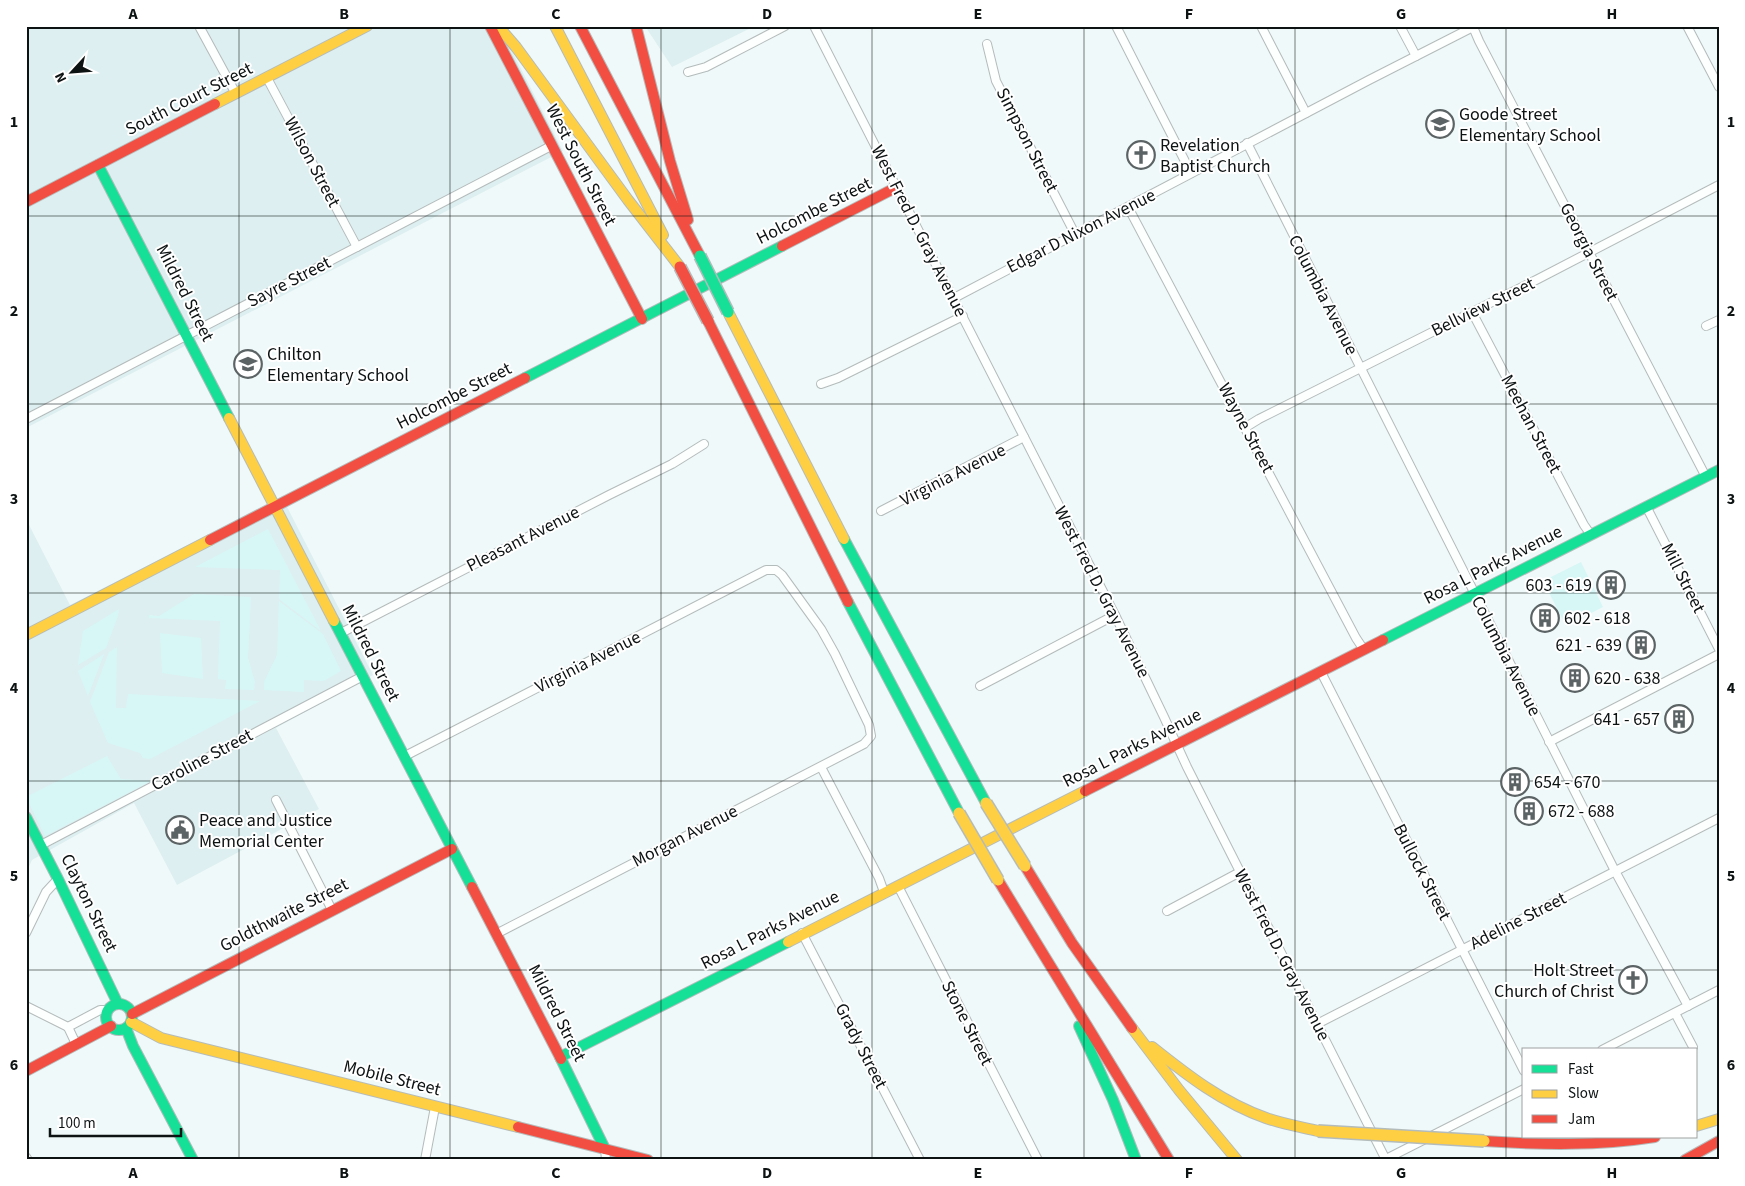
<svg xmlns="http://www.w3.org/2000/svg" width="1745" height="1186" font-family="'Source Sans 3',sans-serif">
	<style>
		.built { fill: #ddeff0 }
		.green { fill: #d7f7f7 }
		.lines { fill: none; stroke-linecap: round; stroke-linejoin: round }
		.street-casing { stroke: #b4bbbb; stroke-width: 10 }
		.fast-casing { stroke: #b4bbbb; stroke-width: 12 }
		.slow-casing { stroke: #b4bbbb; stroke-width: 12 }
		.jam-casing { stroke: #b4bbbb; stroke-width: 12 }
		.street { stroke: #fdfefe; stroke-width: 8 }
		.fast { stroke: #16e098; stroke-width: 10 }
		.slow { stroke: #ffcf43; stroke-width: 10 }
		.jam { stroke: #f24e42; stroke-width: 10 }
		.fast-bridge-casing { stroke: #b4bbbb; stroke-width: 14; stroke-linecap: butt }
		.slow-bridge-casing { stroke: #b4bbbb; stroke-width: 14; stroke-linecap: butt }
		.jam-bridge-casing { stroke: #b4bbbb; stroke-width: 14; stroke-linecap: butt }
		.fast-bridge { stroke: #16e098; stroke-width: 11 }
		.slow-bridge { stroke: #ffcf43; stroke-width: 11 }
		.jam-bridge { stroke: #f24e42; stroke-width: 11 }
		.grid { fill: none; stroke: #0d1213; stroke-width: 1; stroke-opacity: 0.55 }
		.labels { text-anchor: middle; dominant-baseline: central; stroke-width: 4; stroke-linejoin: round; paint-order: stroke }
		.street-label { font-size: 18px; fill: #0d1213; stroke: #fff }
		.poi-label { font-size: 18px; fill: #0d1213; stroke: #fff; text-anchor: start }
		.neatline { fill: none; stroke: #0d1213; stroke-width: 2 }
		.grid-label { font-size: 16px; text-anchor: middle; font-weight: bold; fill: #0d1213 }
	</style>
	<rect width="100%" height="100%" fill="#f0f9f9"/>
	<g class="built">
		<path d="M26,26H499L563,151L26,428Z"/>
		<path d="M645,26H755L672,67Z"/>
		<path d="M282,497L373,675L276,728L319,809L177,885L134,803L32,860L26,873V519L70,605Z"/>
	</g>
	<g class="green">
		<path d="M268,529L321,631L279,599L280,570L195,567Z"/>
		<path d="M1581,562L1603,607L1566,626L1543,581Z"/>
		<path d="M194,594L251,597L248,658L255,682L254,690L225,689L226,680L218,679L220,621L149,618V615L159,616Z"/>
		<path d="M279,601L323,634L341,671L324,681L304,680V692L264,690V682L277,655Z"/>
		<path d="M119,609L118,616L106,648L78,665L83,631Z"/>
		<path d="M160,633L201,638L203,679L162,673Z"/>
		<path d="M117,647L116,708H126L128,694L260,701L150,759L143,758L140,753L108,743L90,702L109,652Z"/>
		<path d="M104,654L88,696L78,671Z"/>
		<path d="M107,756L121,779L151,781L45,836L26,797Z"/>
	</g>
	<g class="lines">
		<defs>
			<g id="street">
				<path d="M199,26L236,94"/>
				<path d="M814,26L1115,615L1164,717L1187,767L1386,1160"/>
				<path d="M1116,26L1191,173"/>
				<path d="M1261,26L1306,113"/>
				<path d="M1400,26L1416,56"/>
				<path d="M1687,26L1719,87"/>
				<path d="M1473,27L1479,41L1706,477"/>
				<path d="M987,44L996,81L1075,234"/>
				<path d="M688,72L706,67L785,26"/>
				<path d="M267,78L357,247"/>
				<path d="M1247,143L1615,871L1688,1006"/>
				<path d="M1128,207L1356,638L1364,650"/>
				<path d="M954,298L1369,80L1475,26"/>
				<path d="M1472,312L1584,525L1591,535"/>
				<path d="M1706,326L1719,320"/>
				<path d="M821,384L838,378L963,316"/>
				<path d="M26,419L551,146"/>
				<path d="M1246,427L1259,419L1538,279L1719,185"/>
				<path d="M1647,508L1719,649"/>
				<path d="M881,511L1024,437"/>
				<path d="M341,633L609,495L672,464L704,444"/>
				<path d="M1321,672L1524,1071"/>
				<path d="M980,686L1115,615"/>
				<path d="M1549,742L1719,654"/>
				<path d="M405,756L766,570H776L782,575L821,629L835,654L869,725L871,736L864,744L496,934"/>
				<path d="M821,767L879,878L884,892"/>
				<path d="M276,800L332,910"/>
				<path d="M41,845L363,676"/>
				<path d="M898,886L1038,1160"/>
				<path d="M1167,911L1240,872"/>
				<path d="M26,933L46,892L58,879"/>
				<path d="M802,933L920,1160"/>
				<path d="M26,1006L68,1027"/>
				<path d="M1675,1013L1693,1047"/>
				<path d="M1317,1024L1719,818"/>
				<path d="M68,1027L100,1010H108"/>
				<path d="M68,1027L76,1044"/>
				<path d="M1602,1050L1719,990"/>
				<path d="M605,1149L606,1160"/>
				<path d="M26,1157L28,1160"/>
				<path d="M425,1160L435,1107"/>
				<path d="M1384,1160L1524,1089"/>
			</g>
			<g id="fast">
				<path d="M98,165L229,418"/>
				<path d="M525,378L782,246"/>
				<path d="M844,539L986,803"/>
				<path d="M848,602L959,813"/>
				<path d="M334,621L472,887"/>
				<path d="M1383,640L1719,470"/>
				<path d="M26,817L58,879L118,1004"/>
				<circle cx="119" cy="1017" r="13"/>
				<path d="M1079,1026L1113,1100L1136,1160"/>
				<path d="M126,1028L133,1046L193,1160"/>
				<path d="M560,1057L788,942"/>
				<path d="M561,1059L605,1149"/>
			</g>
			<g id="slow">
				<path d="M498,26L516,47L628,200L680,267"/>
				<path d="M555,26L663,235"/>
				<path d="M215,104L367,26"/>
				<path d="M728,312L844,539"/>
				<path d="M229,418L334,621"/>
				<path d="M26,635L210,540"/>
				<path d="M788,942L1085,791"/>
				<path d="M131,1022L161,1038L518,1127"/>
				<path d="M1132,1028L1179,1090L1237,1160"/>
				<path d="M1152,1047C1187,1075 1223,1103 1266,1118C1283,1124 1301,1127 1318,1131"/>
				<path d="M1696,1126L1719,1119"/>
			</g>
			<g id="jam">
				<path d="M490,26L642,319"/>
				<path d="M580,26L700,256"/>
				<path d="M636,26L670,161L688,220"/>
				<path d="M26,202L215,104"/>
				<path d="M782,246L897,187"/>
				<path d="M708,321L848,602"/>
				<path d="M210,540L525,378"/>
				<path d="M1085,791L1383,640"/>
				<path d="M1025,866L1072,943L1132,1028"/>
				<path d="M998,880L1169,1160"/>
				<path d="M472,887L561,1059"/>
				<path d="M132,1014L452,849"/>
				<path d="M26,1071L111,1026"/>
				<path d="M518,1127L648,1160"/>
				<path d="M1484,1141C1542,1145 1598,1146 1655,1137"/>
				<path d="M1685,1160L1719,1141"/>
			</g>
		</defs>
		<use href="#street" class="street-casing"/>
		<use href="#fast" class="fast-casing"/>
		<use href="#slow" class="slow-casing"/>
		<use href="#jam" class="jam-casing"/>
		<use href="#street" class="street"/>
		<use href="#fast" class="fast"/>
		<use href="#slow" class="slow"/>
		<use href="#jam" class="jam"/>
		<defs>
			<path id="fast-bridge" d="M700,256L728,312"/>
			<g id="slow-bridge">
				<path d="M986,803L1025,866"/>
				<path d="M959,813L998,880"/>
				<path d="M1318,1131L1484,1141"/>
			</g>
			<path id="jam-bridge" d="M680,267L708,321"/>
		</defs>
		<use href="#fast-bridge" class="fast-bridge-casing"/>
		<use href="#slow-bridge" class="slow-bridge-casing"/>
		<use href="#jam-bridge" class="jam-bridge-casing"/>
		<use href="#fast-bridge" class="fast-bridge"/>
		<use href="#slow-bridge" class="slow-bridge"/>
		<use href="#jam-bridge" class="jam-bridge"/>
	</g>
	<path class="grid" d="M239,26V1160M450,26V1160M661,26V1160M872,26V1160M1084,26V1160M1295,26V1160M1506,26V1160M26,216H1719M26,404H1719M26,593H1719M26,781H1719M26,970H1719"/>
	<defs>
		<symbol id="school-ring" viewBox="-11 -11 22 22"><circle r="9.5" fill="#fff" stroke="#5c6364" stroke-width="1.5"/><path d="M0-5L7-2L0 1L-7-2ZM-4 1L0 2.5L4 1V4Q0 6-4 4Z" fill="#5c6364"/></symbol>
		<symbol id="church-ring" viewBox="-11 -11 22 22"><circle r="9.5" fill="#fff" stroke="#5c6364" stroke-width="1.5"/><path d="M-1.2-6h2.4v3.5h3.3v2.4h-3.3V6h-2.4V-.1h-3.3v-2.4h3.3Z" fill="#5c6364"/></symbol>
		<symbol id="building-ring" viewBox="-11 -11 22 22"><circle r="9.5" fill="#fff" stroke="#5c6364" stroke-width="1.5"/><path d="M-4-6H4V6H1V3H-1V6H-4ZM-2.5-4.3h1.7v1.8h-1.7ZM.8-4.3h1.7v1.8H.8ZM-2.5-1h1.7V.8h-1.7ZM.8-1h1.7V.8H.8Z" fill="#5c6364"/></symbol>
		<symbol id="civic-ring" viewBox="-11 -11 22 22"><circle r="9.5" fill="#fff" stroke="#5c6364" stroke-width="1.5"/><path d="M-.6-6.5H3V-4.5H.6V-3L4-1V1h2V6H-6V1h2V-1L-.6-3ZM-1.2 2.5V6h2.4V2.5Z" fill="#5c6364"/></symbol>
	</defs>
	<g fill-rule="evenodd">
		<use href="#school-ring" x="1424" y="108" width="32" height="32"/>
		<use href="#church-ring" x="1125" y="139" width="32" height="32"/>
		<use href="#school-ring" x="232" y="348" width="32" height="32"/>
		<use href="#building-ring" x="1595" y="569" width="32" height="32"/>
		<use href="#building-ring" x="1529" y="602" width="32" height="32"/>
		<use href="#building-ring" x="1625" y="629" width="32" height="32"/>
		<use href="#building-ring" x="1559" y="662" width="32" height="32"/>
		<use href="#building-ring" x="1663" y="703" width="32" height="32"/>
		<use href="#building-ring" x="1499" y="766" width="32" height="32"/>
		<use href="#building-ring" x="1513" y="795" width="32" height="32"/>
		<use href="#civic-ring" x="164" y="814" width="32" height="32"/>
		<use href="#church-ring" x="1617" y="964" width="32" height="32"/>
	</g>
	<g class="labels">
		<g class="street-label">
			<text transform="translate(189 99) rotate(-27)">South Court Street</text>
			<text transform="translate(1027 140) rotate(63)">Simpson Street</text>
			<text transform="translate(312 162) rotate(62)">Wilson Street</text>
			<text transform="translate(581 165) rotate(63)">West South Street</text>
			<text transform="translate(814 211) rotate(-27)">Holcombe Street</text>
			<text transform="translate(919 231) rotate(63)">West Fred D. Gray Avenue</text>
			<text transform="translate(1081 231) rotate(-27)">Edgar D Nixon Avenue</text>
			<text transform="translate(1589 252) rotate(63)">Georgia Street</text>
			<text transform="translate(289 282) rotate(-27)">Sayre Street</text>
			<text transform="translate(185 293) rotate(63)">Mildred Street</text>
			<text transform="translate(1323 295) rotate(63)">Columbia Avenue</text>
			<text transform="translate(1483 307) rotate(-26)">Bellview Street</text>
			<text transform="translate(454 396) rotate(-27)">Holcombe Street</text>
			<text transform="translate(1531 424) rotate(62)">Meehan Street</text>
			<text transform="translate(1246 428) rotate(62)">Wayne Street</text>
			<text transform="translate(953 475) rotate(-27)">Virginia Avenue</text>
			<text transform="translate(523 539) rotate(-27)">Pleasant Avenue</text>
			<text transform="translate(1493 565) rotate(-27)">Rosa L Parks Avenue</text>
			<text transform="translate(1683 578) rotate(63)">Mill Street</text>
			<text transform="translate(1102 592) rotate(63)">West Fred D. Gray Avenue</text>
			<text transform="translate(371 653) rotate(63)">Mildred Street</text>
			<text transform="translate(1506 656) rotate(63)">Columbia Avenue</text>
			<text transform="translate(588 662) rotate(-27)">Virginia Avenue</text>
			<text transform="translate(1132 748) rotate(-27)">Rosa L Parks Avenue</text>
			<text transform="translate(202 760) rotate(-28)">Caroline Street</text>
			<text transform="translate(685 836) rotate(-27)">Morgan Avenue</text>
			<text transform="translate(1422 872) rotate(63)">Bullock Street</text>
			<text transform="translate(89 903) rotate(64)">Clayton Street</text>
			<text transform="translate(284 915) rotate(-27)">Goldthwaite Street</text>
			<text transform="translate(1518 921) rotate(-27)">Adeline Street</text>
			<text transform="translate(770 930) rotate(-27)">Rosa L Parks Avenue</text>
			<text transform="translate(1282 955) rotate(63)">West Fred D. Gray Avenue</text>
			<text transform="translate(557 1013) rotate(63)">Mildred Street</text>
			<text transform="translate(967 1023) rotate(63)">Stone Street</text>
			<text transform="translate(861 1046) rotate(63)">Grady Street</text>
			<text transform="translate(392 1078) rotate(14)">Mobile Street</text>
		</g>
		<g class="poi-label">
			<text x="1459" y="114">Goode Street<tspan x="1459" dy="21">Elementary School</tspan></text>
			<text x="1160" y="145">Revelation<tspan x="1160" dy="21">Baptist Church</tspan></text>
			<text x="267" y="354">Chilton<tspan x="267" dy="21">Elementary School</tspan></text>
			<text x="1592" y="585" text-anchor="end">603 - 619</text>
			<text x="1564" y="618">602 - 618</text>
			<text x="1622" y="645" text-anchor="end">621 - 639</text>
			<text x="1594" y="678">620 - 638</text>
			<text x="1660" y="719" text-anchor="end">641 - 657</text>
			<text x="1534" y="782">654 - 670</text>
			<text x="1548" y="811">672 - 688</text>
			<text x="199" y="820">Peace and Justice<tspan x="199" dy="21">Memorial Center</tspan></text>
			<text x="1614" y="970" text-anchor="end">Holt Street<tspan x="1614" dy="21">Church of Christ</tspan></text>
		</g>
	</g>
	<rect width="1745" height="1186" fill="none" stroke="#ffffff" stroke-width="55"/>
	<rect x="1522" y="1048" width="175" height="90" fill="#ffffff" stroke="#9ea0a1"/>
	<rect x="1532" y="1065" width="25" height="8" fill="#16e098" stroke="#9ea0a1"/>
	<text x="1568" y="1074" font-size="15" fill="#0d1213">Fast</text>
	<rect x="1532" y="1090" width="25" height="8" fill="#ffcf43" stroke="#9ea0a1"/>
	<text x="1568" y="1098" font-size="15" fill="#0d1213">Slow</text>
	<rect x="1532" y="1115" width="25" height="8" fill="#f24e42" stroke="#9ea0a1"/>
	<text x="1568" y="1124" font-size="15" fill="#0d1213">Jam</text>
	<g transform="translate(72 72) rotate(244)" stroke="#ffffff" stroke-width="4" paint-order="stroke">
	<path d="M0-4L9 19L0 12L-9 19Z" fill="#0d1213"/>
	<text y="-8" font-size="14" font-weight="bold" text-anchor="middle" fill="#0d1213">N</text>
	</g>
	<path d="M50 1128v8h131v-8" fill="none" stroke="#0d1213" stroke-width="2.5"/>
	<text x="58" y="1128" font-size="15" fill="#0d1213" stroke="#ffffff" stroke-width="4" paint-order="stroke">100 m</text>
	<rect x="28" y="28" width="1690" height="1130" class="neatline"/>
	<g class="grid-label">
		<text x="133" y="19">A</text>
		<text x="344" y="19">B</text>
		<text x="556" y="19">C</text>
		<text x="767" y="19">D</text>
		<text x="978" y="19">E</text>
		<text x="1189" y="19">F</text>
		<text x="1401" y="19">G</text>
		<text x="1612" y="19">H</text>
		<text x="14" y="127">1</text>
		<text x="1731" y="127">1</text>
		<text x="14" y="316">2</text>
		<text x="1731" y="316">2</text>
		<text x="14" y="504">3</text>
		<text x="1731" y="504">3</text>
		<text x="14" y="693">4</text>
		<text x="1731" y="693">4</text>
		<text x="14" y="881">5</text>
		<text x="1731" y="881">5</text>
		<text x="14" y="1070">6</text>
		<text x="1731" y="1070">6</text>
		<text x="133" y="1178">A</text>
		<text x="344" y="1178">B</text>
		<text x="556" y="1178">C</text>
		<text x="767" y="1178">D</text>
		<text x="978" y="1178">E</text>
		<text x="1189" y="1178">F</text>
		<text x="1401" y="1178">G</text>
		<text x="1612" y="1178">H</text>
	</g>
</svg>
